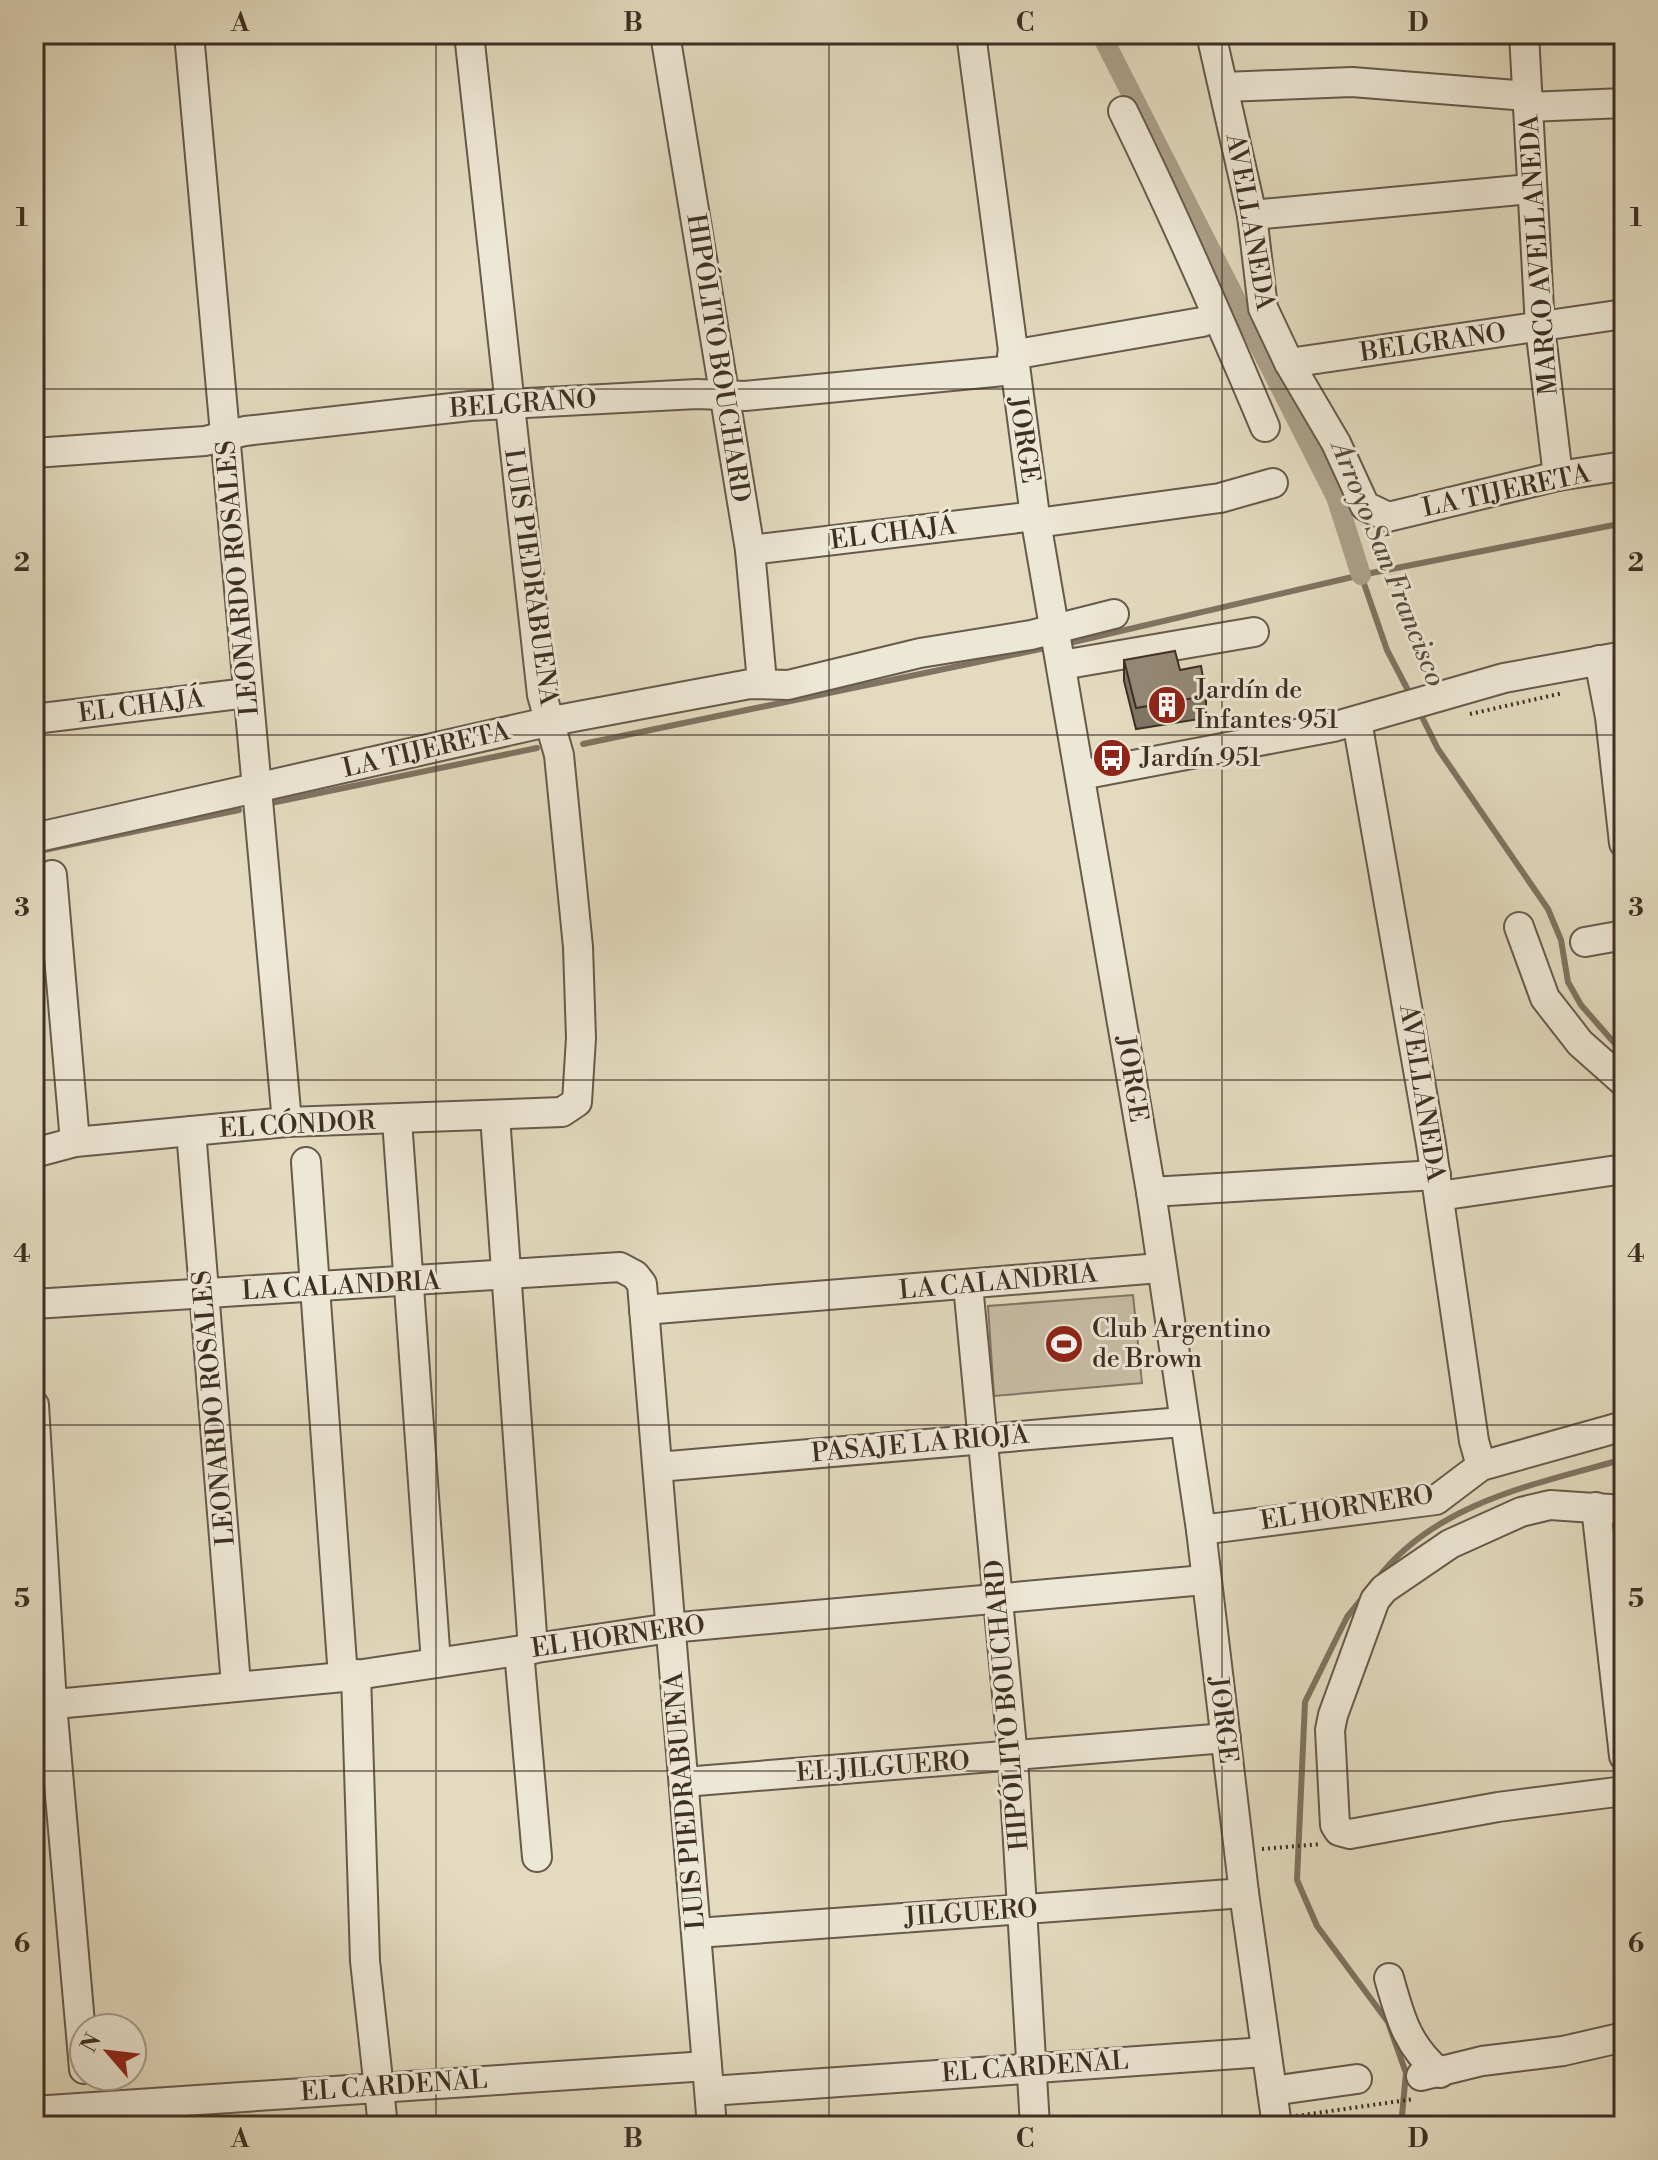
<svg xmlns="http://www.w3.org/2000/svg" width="1658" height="2160" font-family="'Libre Bodoni',serif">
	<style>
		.green { fill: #c7bda5; stroke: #827664; stroke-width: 2 }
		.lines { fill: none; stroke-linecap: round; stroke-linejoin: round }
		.stream { stroke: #7f7361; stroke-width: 6 }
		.canal { stroke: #aba08a; stroke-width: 20 }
		.minor-casing { stroke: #675a4b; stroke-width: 32 }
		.path { stroke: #3e2f24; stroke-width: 4; stroke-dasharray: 2 4; stroke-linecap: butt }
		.minor { stroke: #ede7d5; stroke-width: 28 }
		.wall { fill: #7f7565; stroke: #3e2f24; stroke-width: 2 }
		.building { fill: #948875; stroke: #3e2f24; stroke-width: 2 }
		.grid { fill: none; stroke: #3e2f24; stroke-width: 2; stroke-opacity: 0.55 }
		.labels { text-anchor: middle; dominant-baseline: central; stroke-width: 6; stroke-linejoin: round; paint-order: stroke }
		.street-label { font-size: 26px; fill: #3e2f24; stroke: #ede7d5 }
		.poi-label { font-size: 26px; fill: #3e2f24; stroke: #ede7d5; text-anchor: start }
		.water-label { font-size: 28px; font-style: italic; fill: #594b3e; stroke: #ede7d5 }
		.neatline { fill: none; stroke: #3e2f24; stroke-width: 3 }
		.grid-label { font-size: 26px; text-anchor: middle; font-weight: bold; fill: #3e2f24 }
	</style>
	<rect width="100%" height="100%" fill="#e3dabf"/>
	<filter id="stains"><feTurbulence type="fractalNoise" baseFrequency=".0025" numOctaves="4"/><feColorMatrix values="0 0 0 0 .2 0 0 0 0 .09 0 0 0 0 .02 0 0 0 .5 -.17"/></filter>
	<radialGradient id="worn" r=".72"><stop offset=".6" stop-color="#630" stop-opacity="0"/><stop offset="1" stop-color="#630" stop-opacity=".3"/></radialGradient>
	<path class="green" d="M1133,1295L1142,1383L994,1396L988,1306Z"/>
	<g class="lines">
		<g class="stream">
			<path d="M1361,575L1387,650L1412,698"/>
			<path d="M1065,644L1361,575L1624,523"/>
			<path d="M1419,711L1438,749L1548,909L1561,940L1568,982L1581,1005L1624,1054"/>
			<path d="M583,744L1050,647"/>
			<path d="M271,803L537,748"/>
			<path d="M34,852L239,810"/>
			<path d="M1378,1578C1437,1502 1536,1484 1624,1459"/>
			<path d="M1364,1596L1347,1617L1305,1702L1297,1880L1317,1926L1388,2022L1406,2073L1401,2126"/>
		</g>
		<path class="canal" d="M1101,34L1336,497L1361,575"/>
		<defs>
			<g id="minor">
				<path d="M189,34L287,1122"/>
				<path d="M665,34L750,550L762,682"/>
				<path d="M971,34L1035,516L1151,1192L1201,1530L1244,1893L1277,2126"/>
				<path d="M1211,34L1252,215L1263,308L1289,363L1336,443L1365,506L1388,517L1558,476L1624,466"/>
				<path d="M1524,34L1540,327L1558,476"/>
				<path d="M1224,87L1352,82L1528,96"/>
				<path d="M1528,107L1624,103"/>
				<path d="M1123,111C1174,215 1220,320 1265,427"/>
				<path d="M1252,215L1530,189"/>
				<path d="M1012,355L1202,322L1215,317"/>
				<path d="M1289,363L1624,314"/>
				<path d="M34,453L205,441L245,431L470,406L697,394L745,396L1014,370"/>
				<path d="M1037,523L1220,498L1273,483"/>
				<path d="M750,550L1035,516"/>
				<path d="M1599,660L1610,717L1624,843"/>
				<path d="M1062,665L1254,632"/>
				<path d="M34,719L247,693"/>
				<path d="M1357,721L1431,1144L1474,1441L1481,1466"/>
				<path d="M1081,775L1333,727L1504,678L1624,656"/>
				<path d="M34,838L552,721L750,684L788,685L920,653L1031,635L1114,614"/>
				<path d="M52,875L75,1142"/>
				<path d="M1519,927L1545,998L1580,1043L1624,1082"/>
				<path d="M1585,942L1624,935"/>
				<path d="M495,1116L533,1649"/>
				<path d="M397,1120L436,1663"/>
				<path d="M191,1131L236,1685"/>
				<path d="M34,1153L75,1142L287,1122L562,1112L577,1102L581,1038L578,947L559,755L542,695L469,34"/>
				<path d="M306,1162L343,1677"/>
				<path d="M1151,1192L1436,1175"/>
				<path d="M1439,1196L1624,1169"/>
				<path d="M968,1285L1013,1758L1035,2126"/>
				<path d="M34,1304L620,1267L635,1275L642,1284L712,2126"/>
				<path d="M644,1310L1160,1268"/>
				<path d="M34,1405L52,1704L84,2069"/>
				<path d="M658,1467L1182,1422"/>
				<path d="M1596,1507L1624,1756"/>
				<path d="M1624,1510L1550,1505L1521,1512L1450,1544L1384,1589L1375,1600L1333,1715L1330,1730L1335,1825L1339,1831L1350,1834L1498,1807L1624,1791"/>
				<path d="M1201,1530L1436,1500L1481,1466L1624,1426"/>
				<path d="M519,1651L537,1857"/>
				<path d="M356,1674L365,1961L383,2126"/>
				<path d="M34,1706L343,1677L670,1628L1204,1580"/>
				<path d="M684,1782L1226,1738"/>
				<path d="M697,1933L1244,1893"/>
				<path d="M1389,1978C1400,2017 1407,2046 1440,2073"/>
				<path d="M1421,2076L1482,2061L1563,2051L1624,2037"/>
				<path d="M710,2091L1265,2052"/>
				<path d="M1272,2091L1357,2079"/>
				<path d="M34,2111L707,2066"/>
			</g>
		</defs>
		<use href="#minor" class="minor-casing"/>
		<g class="path">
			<path d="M1470,714L1563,693"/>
			<path d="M1262,1849L1321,1844"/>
			<path d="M1296,2116L1414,2099"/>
		</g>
		<use href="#minor" class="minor"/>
	</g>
	<path class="wall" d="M1124,660L1180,670L1206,696V718L1136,729L1124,681Z"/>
	<path class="building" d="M1175,651L1180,670L1201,666L1206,696L1136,708L1124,660Z"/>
	<path class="grid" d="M436,34V2126M829,34V2126M1222,34V2126M34,389H1624M34,735H1624M34,1080H1624M34,1425H1624M34,1771H1624"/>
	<defs>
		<symbol id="building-disc" viewBox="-11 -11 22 22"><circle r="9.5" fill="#8f2418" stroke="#ede7d5"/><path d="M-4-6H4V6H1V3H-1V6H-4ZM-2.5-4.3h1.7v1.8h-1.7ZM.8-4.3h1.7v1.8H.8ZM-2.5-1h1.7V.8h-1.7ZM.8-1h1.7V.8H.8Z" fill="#fff"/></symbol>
		<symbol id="bus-disc" viewBox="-11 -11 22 22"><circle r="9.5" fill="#8f2418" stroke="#ede7d5"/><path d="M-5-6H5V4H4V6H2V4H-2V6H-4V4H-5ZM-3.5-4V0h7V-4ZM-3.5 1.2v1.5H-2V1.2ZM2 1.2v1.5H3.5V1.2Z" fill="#fff"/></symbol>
		<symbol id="stadium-disc" viewBox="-11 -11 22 22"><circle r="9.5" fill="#8f2418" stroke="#ede7d5"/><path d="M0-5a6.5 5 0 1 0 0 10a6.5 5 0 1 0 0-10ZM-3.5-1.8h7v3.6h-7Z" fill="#fff"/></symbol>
	</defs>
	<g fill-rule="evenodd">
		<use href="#building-disc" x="1145" y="683" width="44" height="44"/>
		<use href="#bus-disc" x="1090" y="736" width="44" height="44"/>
		<use href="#stadium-disc" x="1042" y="1322" width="44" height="44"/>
	</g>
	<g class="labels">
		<g class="street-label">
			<text transform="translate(1250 222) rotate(80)">AVELLANEDA</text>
			<text transform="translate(1539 255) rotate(-94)">MARCO AVELLANEDA</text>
			<text transform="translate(1433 343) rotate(-8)">BELGRANO</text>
			<text transform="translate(718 358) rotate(81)">HIPÓLITO BOUCHARD</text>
			<text transform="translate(523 404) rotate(-4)">BELGRANO</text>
			<text transform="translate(1024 440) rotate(81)">JORGE</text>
			<text transform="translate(1506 491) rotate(-12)">LA TIJERETA</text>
			<text transform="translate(893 533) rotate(-7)">EL CHAJÁ</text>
			<text transform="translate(531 577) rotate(82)">LUIS PIEDRABUENA</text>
			<text transform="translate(238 578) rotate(-95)">LEONARDO ROSALES</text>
			<text transform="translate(141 706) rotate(-7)">EL CHAJÁ</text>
			<text transform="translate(426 750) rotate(-13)">LA TIJERETA</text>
			<text transform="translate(1132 1079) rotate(81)">JORGE</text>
			<text transform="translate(1422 1093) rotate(81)">AVELLANEDA</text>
			<text transform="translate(297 1125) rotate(-3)">EL CÓNDOR</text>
			<text transform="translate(998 1282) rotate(-5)">LA CALANDRIA</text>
			<text transform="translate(341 1286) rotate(-3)">LA CALANDRIA</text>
			<text transform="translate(214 1408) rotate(-95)">LEONARDO ROSALES</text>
			<text transform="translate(920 1444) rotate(-5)">PASAJE LA RIOJA</text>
			<text transform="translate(1347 1508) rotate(-9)">EL HORNERO</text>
			<text transform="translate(618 1637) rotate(-8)">EL HORNERO</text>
			<text transform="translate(1007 1705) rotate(-95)">HIPÓLITO BOUCHARD</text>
			<text transform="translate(1223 1720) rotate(83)">JORGE</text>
			<text transform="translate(883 1767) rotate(-4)">EL JILGUERO</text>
			<text transform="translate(685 1801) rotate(-95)">LUIS PIEDRABUENA</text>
			<text transform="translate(971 1913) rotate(-4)">JILGUERO</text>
			<text transform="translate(1035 2067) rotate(-4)">EL CARDENAL</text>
			<text transform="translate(394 2086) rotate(-4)">EL CARDENAL</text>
		</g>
		<g class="poi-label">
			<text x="1195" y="690">Jardín de<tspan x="1195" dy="30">Infantes 951</tspan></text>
			<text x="1140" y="758">Jardín 951</text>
			<text x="1092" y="1329">Club Argentino<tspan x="1092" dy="30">de Brown</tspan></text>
		</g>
		<g class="water-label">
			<text transform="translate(1388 564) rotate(68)">Arroyo San Francisco</text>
		</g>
	</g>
	<rect width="1658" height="2160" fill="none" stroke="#e3dabf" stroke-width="88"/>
	<g transform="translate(108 2052) rotate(298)"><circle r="38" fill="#ede7d5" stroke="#a79d8e" stroke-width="2"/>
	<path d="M0-6L14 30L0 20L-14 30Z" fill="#8f2418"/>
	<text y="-12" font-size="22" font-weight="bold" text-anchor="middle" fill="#3e2f24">N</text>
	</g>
	<rect x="44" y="44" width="1570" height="2072" class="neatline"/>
	<g class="grid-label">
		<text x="240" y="31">A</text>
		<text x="633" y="31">B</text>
		<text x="1025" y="31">C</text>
		<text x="1418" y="31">D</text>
		<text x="22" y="226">1</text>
		<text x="1636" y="226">1</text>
		<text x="22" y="571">2</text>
		<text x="1636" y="571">2</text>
		<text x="22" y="916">3</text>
		<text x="1636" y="916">3</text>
		<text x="22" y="1262">4</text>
		<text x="1636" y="1262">4</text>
		<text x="22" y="1607">5</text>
		<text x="1636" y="1607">5</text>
		<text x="22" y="1952">6</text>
		<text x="1636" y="1952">6</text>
		<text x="240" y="2147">A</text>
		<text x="633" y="2147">B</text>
		<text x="1025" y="2147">C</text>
		<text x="1418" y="2147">D</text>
	</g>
	<rect width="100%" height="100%" filter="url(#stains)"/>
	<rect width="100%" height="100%" fill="url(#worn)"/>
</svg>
